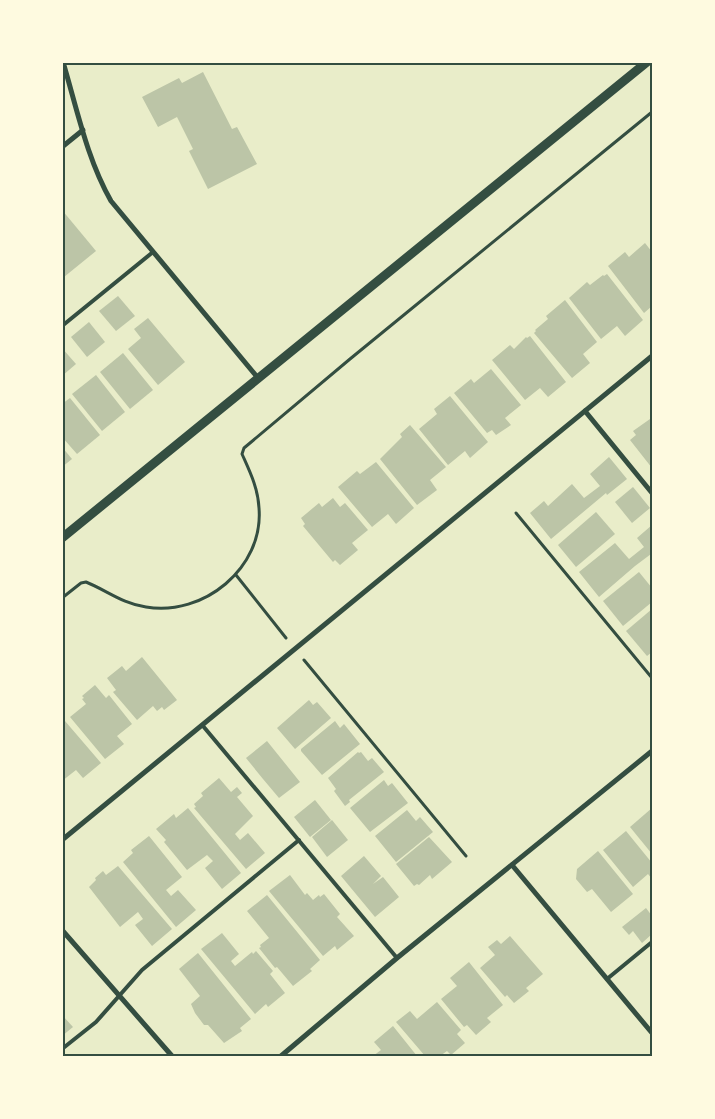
<svg xmlns="http://www.w3.org/2000/svg" width="715" height="1119" font-family="'Roboto Condensed',sans-serif">
	<style>
		.building { fill: #bcc5a7 }
		.lines { fill: none; stroke-linecap: round; stroke-linejoin: round }
		.path { stroke: #344e41; stroke-width: 3 }
		.service { stroke: #344e41; stroke-width: 4 }
		.minor { stroke: #344e41; stroke-width: 5 }
		.tertiary { stroke: #344e41; stroke-width: 9 }
		.neatline { fill: none; stroke: #344e41; stroke-width: 2 }
	</style>
	<rect width="100%" height="100%" fill="#e9edc9"/>
	<g class="building">
		<path d="M203,72L232,129L237,127L257,164L208,189L189,151L193,149L177,117L158,127L142,97L179,78L182,83Z"/>
		<path d="M62,210L96,251L64,277L62,275Z"/>
		<path d="M645,243L652,252V306L644,313L608,266L625,252L629,257Z"/>
		<path d="M607,274L643,320L625,336L617,326L601,339L569,298L587,282L590,285L603,275L604,276Z"/>
		<path d="M118,296L135,316L116,331L99,311Z"/>
		<path d="M565,300L597,342L583,354L590,363L572,378L534,333L536,331L535,330L548,319L546,316Z"/>
		<path d="M148,318L185,362L158,385L128,349L141,338L134,329Z"/>
		<path d="M89,322L105,342L87,357L71,337Z"/>
		<path d="M530,336L566,382L548,397L540,388L525,400L492,360L510,345L514,349L526,337L527,338Z"/>
		<path d="M62,348L76,364L62,376Z"/>
		<path d="M123,353L153,390L130,409L100,372Z"/>
		<path d="M491,369L521,405L505,418L511,425L496,435L492,430L487,433L454,393L471,379L474,383Z"/>
		<path d="M96,375L125,412L102,431L72,394Z"/>
		<path d="M450,396L488,442L470,458L465,451L448,465L419,429L437,414L434,409Z"/>
		<path d="M70,398L100,435L77,454L62,437V404Z"/>
		<path d="M650,419L652,422V468L630,440L636,435L633,431Z"/>
		<path d="M410,425L446,467L430,480L437,490L417,505L380,459L402,437L400,434Z"/>
		<path d="M62,447L72,459L62,467Z"/>
		<path d="M609,457L627,479L607,495L606,493L551,539L530,513L544,501L548,506L572,484L584,498L600,486L590,474Z"/>
		<path d="M376,462L414,508L396,524L388,514L372,527L338,487L357,471L360,474Z"/>
		<path d="M633,487L650,508L632,523L615,502Z"/>
		<path d="M333,498L340,507L345,503L368,530L352,543L358,550L340,565L335,560L333,562L303,526L305,524L301,518L319,503L322,507Z"/>
		<path d="M596,512L615,534L576,567L558,545Z"/>
		<path d="M652,525V556L651,554L635,566L599,597L579,572L615,543L629,559L644,547L637,538Z"/>
		<path d="M639,572L652,588V602L623,626L603,601Z"/>
		<path d="M652,609V652L647,656L626,631Z"/>
		<path d="M142,657L177,700L164,710L162,707L157,711L153,706L137,720L113,692L116,690L107,678L122,666L126,671Z"/>
		<path d="M95,685L106,698L109,695L132,724L117,736L124,744L105,759L70,717L86,704L82,699L84,698L82,696Z"/>
		<path d="M309,700L313,705L317,702L331,718L295,749L277,728Z"/>
		<path d="M65,721L101,763L83,778L76,770L62,781V722Z"/>
		<path d="M335,721L340,728L344,724L360,744L322,775L301,751V749Z"/>
		<path d="M267,741L300,782L279,798L263,779L272,772L263,779L246,758Z"/>
		<path d="M358,752L359,753L361,752L368,761L372,758L384,772L349,800L350,802L345,806L334,791L336,789L328,778Z"/>
		<path d="M219,778L231,792L237,787L242,793L237,797L253,816L235,834L240,840L248,833L265,853L246,869L194,808L196,807L194,804L203,796L201,793Z"/>
		<path d="M384,780L388,786L392,783L408,803L370,832L350,808Z"/>
		<path d="M315,800L331,820L310,837L294,817Z"/>
		<path d="M188,808L241,873L222,889L205,868L213,861L207,855L187,870L164,842L166,840L156,829L174,814L176,818Z"/>
		<path d="M652,808V854L630,827Z"/>
		<path d="M407,810L416,821L420,817L433,832L396,862L375,836Z"/>
		<path d="M332,820L348,840L327,857L312,837Z"/>
		<path d="M626,831L652,863V879L648,874L633,887L603,850Z"/>
		<path d="M149,836L182,877L166,890L171,896L178,890L196,910L176,927L123,862L133,853L131,850Z"/>
		<path d="M429,837L452,862L432,879L430,875L419,885L417,884L414,886L396,864Z"/>
		<path d="M598,851L633,894L611,912L592,889L587,892L576,879L577,869Z"/>
		<path d="M364,856L381,876L373,884L383,877L399,897L375,917L341,876Z"/>
		<path d="M118,866L172,929L152,946L135,925L143,919L138,912L120,927L89,887L96,880L95,878L103,871L106,875Z"/>
		<path d="M290,875L305,895L307,893L313,900L319,895L320,897L324,894L340,914L337,917L354,936L337,950L335,946L323,956L269,891Z"/>
		<path d="M267,895L320,960L310,969L312,971L293,986L277,967L275,968L259,948L261,947L260,945L269,938L247,911Z"/>
		<path d="M646,908L652,916V934L642,943L633,931L629,935L622,927Z"/>
		<path d="M222,933L239,954L231,961L235,966L252,952L253,954L256,951L273,971L270,974L285,993L268,1007L266,1004L255,1014L201,949Z"/>
		<path d="M510,936L543,974L526,988L529,991L514,1003L507,995L505,997L480,968L495,955L488,947L497,940L501,944Z"/>
		<path d="M198,953L251,1019L240,1028L242,1031L224,1043L208,1025H204L195,1013L191,1004L200,996L179,969Z"/>
		<path d="M469,962L503,1005L487,1018L491,1022L476,1035L467,1025L464,1027L441,999L457,986L450,978Z"/>
		<path d="M437,1002L461,1030L457,1034L465,1043L451,1055L447,1051L440,1056H425L396,1022L410,1011L417,1019Z"/>
		<path d="M62,1015L73,1027L62,1036Z"/>
		<path d="M393,1026L417,1056H373L381,1050L374,1042Z"/>
	</g>
	<g class="lines">
		<g class="path">
			<path d="M516,513L652,678"/>
			<path d="M236,575L286,638"/>
			<path d="M62,598L81,583L86,582C106,590 123,604 146,607C203,617 264,568 259,508C258,488 250,472 242,454L244,448L350,359L652,112"/>
			<path d="M304,660L466,856"/>
		</g>
		<g class="service">
			<path d="M62,326L153,252"/>
			<path d="M203,726L397,958"/>
			<path d="M607,979L652,942"/>
			<path d="M62,1049L96,1022L142,970L299,840"/>
		</g>
		<g class="minor">
			<path d="M63,62C77,109 87,159 111,201L258,378"/>
			<path d="M62,147L83,130"/>
			<path d="M585,411L652,493"/>
			<path d="M62,840L652,356"/>
			<path d="M512,865L652,1033"/>
			<path d="M62,930L172,1056"/>
			<path d="M281,1056L397,958L652,751"/>
		</g>
		<path class="tertiary" d="M62,538L647,62"/>
	</g>
	<rect width="715" height="1119" fill="none" stroke="#fefae0" stroke-width="128"/>
	<rect x="64" y="64" width="587" height="991" class="neatline"/>
</svg>
